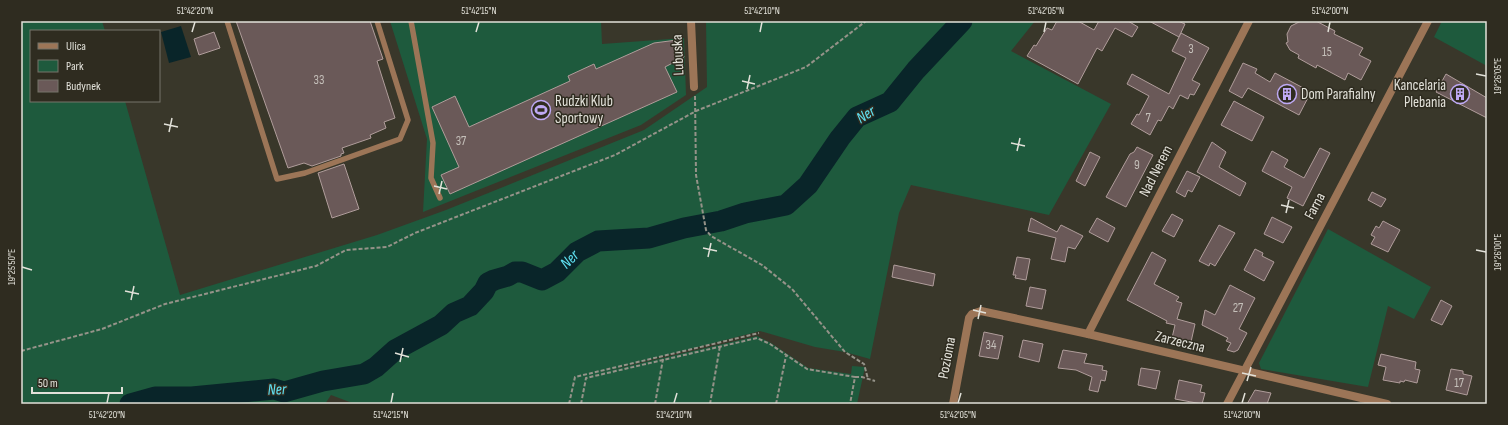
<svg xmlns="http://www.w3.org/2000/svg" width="1508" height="425" font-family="'Sofia Sans Condensed',sans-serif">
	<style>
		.green { fill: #1e5a3d }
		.water { fill: #092529 }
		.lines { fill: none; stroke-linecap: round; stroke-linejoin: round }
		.river { stroke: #092529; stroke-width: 21 }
		.building { fill: #6a5958; stroke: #b09d9b }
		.path { stroke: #959389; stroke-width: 2; stroke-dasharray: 4 2; stroke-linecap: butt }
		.service { stroke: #9c7557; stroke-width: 5.5 }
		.minor { stroke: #9c7557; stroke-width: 8 }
		.tertiary { stroke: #9c7557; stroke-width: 8 }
		.ticks { fill: none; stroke: #e2e1d9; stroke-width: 1.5 }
		.labels { text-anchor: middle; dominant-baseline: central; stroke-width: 3; stroke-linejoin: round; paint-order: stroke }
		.number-label { font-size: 13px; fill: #c4bfb9 }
		.street-label { font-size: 15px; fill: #e2e1d9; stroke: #2f2c20 }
		.poi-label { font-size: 15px; fill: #e2e1d9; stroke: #2f2c20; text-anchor: start }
		.water-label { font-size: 16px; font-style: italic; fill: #60e2f3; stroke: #2f2c20 }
		.neatline { fill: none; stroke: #e2e1d9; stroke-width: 1.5 }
		.ticks-label { font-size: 10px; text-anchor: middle; fill: #e2e1d9 }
	</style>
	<rect width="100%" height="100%" fill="#39372a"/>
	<g class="green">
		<path d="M21,21H102L105,31H31V101H125L180,295L377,235L446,210L644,130L707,87L706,21H1035L1011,51L1111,104L1049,215L911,185L899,213L870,359L845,352L815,347L760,331L602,372L757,336L771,343L808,368L851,374L852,366L865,367L857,404H355L331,395L325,404H21Z"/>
		<path d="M390,21H601L602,44L684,38L686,95L641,125L423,212L427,139Z"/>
		<path d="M1442,21H1487V66L1434,37Z"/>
		<path d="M1328,229L1431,287L1414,319L1388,306L1368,387L1261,369L1259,363Z"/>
	</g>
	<path class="water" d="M181,26L191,57L169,63L161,32Z"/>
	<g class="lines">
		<path class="river" id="s1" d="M130,404L155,397H192L274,389L284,392L323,381L364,374L376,367L395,350L441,325L454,313L470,306L484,291L488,283L494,280L508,276L515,272H522L542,280L557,272L577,252L598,241L649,238L684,228L721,221L745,213L786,205L808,185L840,138L857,117L890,102L916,70L962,21"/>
	</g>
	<g class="building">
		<path d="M236,21H370L383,59L377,61L395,118L384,122L386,128L370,135L371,138L342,148L344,153L341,154V156L312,166L304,163L288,168Z"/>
		<path d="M1057,21H1078L1094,30L1099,21H1128L1138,27L1132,37L1115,28L1102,51L1097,48L1078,84L1027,56L1034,45L1036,46L1047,28L1052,30Z"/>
		<path d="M1149,21H1178L1185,24L1179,37Z"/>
		<path d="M1301,21H1316L1335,31L1334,34L1363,48L1359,55L1371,61L1361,80L1348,73L1345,80L1317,65L1316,68L1298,58L1299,55L1290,50L1286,43L1288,42L1287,34L1291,26Z"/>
		<path d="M214,32L220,48L199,55L194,39Z"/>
		<path d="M1181,33L1209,48L1192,80L1200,84L1194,95L1190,94L1188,99L1180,95L1173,109L1169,106L1161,121L1158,120L1150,135L1131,124L1137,114L1139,115L1149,96L1127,84L1132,74L1169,94L1186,58L1172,51Z"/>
		<path d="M677,40L684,57L665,67L677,92L450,194L441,175L459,167L432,107L455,96L469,127L570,81L568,76L594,64L596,69L654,43Z"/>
		<path d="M1243,63L1257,69L1255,73L1270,82L1275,73L1311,92L1299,115L1248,88L1242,98L1229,91Z"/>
		<path d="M1446,74L1487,98V118L1436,92Z"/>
		<path d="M1234,101L1264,117L1252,141L1221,125Z"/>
		<path d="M1212,142L1226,152L1219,167L1246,183L1240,196L1197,172Z"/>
		<path d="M1137,147L1153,155L1126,207L1106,197L1130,154L1134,152Z"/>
		<path d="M1320,148L1330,153L1303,206L1287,198L1292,187L1262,171L1272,151L1288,160L1284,167L1304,178Z"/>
		<path d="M1090,152L1100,157L1085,186L1076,181Z"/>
		<path d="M344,164L359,209L332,218L318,173Z"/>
		<path d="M1187,171L1200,177L1192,192L1188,190L1185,197L1176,192Z"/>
		<path d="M1372,192L1386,199L1381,207L1368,200Z"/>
		<path d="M1172,214L1183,220L1174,237L1162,231Z"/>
		<path d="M1272,217L1292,227L1283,243L1264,234Z"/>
		<path d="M1031,218L1057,232L1061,225L1083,236L1075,249L1068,247L1065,262L1051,259L1056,238L1028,231Z"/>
		<path d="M1097,218L1115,228L1108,242L1089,232Z"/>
		<path d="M1383,221L1400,230L1388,252L1371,244L1375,237L1371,235L1376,226L1379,228Z"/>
		<path d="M1219,225L1235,233L1215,266L1210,263L1209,266L1199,261Z"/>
		<path d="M1255,249L1263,253L1262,256L1274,262L1264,281L1244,270Z"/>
		<path d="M1152,252L1166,260L1154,284L1179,297L1176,301L1182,303L1177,319L1195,324L1191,342L1172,338L1175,325L1166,323L1167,321L1127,300Z"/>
		<path d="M1017,257L1030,259L1026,280L1015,278L1016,275H1013Z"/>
		<path d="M894,265L935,274L933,286L892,277Z"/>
		<path d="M1230,285L1255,298L1239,329L1247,333L1238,350L1234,352L1227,350L1231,343L1226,341L1228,338L1202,325L1205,310L1215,315Z"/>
		<path d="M1030,287L1046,290L1042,309L1026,306Z"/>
		<path d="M1441,300L1452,306L1442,325L1431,320Z"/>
		<path d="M984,332L1003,336L998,359L979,356Z"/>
		<path d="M1023,340L1043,344L1039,362L1019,357Z"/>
		<path d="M1063,350L1087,354L1084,363L1103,366L1102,370L1107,371L1105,381L1101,380L1098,392L1089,390L1092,377L1076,370L1058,368Z"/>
		<path d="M1381,354L1416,362L1415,369L1420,370L1417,383L1405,380L1404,382L1400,381V383L1383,380L1386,367L1378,365Z"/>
		<path d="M1141,368L1160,371L1156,389L1138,385Z"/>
		<path d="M1451,369L1463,371V374L1472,376L1467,395L1446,390Z"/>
		<path d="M1179,380L1202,385L1200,392L1205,393L1202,404L1175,399Z"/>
		<path d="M1255,390L1271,393L1267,404H1247Z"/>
	</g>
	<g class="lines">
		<g class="path">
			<path d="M695,96L696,175L706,230L711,236L762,265L792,289L845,352L864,364L868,379"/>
			<path d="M21,351L102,329L165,304L316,266L346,250L387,247L415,233L615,155L696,111L806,67L866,21"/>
			<path d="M855,377H862L875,381"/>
			<path d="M569,404L575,377L759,333"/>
			<path d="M581,404L586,378L757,338L770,344L807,369L855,377L850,404"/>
			<path d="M655,404L663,359"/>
			<path d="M710,404L720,346"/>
			<path d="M776,404L786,356"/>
		</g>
		<g class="service">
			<path d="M227,21L277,179L305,173L400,139L408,120L377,21"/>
			<path d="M411,21L433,143L431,178L440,198"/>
		</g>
		<g class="minor">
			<path d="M691,21L694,87"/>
			<path d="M1088,334L1249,21"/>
			<path d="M953,404L969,318L972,314L981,311L1088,334L1387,404"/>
		</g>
		<path class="tertiary" d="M1227,404L1428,21"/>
	</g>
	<path class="ticks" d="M192,32L195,22M476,32L479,22M760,32L762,22M1044,32L1046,22M1328,32L1330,22M1476,74L1486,76M742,81L755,84M747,89L750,75M164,124L178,127M169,132L172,118M1011,143L1025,146M1017,151L1020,138M434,186L447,189M439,194L442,181M1281,205L1294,208M1286,213L1289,200M703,248L717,251M1476,250L1486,252M708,257L711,243M22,267L32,270M125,291L139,294M131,300L134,286M973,310L986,313M978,319L981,305M395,353L409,357M400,362L403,348M1242,373L1256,376M1247,381L1251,367M107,403L109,393M391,403L393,393M674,403L677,393M958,403L961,393M1242,403L1245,393"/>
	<defs>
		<symbol id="building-ring" viewBox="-11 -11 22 22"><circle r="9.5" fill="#2f2c20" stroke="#bea9f4" stroke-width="1.5"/><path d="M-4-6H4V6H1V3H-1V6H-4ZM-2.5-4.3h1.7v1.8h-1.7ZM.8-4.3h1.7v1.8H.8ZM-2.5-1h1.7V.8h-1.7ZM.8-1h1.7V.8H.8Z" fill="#bea9f4"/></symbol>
		<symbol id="stadium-ring" viewBox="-11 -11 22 22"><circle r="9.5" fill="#2f2c20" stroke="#bea9f4" stroke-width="1.5"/><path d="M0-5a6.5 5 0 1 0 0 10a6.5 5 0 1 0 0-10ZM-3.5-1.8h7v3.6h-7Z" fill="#bea9f4"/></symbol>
	</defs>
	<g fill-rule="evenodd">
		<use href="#building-ring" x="1276" y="83" width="22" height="22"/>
		<use href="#building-ring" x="1449" y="83" width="22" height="22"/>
		<use href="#stadium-ring" x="530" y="99" width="22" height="22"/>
	</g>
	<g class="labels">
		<g class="number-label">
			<text x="1191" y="49">3</text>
			<text x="1327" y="52">15</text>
			<text x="319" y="80">33</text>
			<text x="1148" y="118">7</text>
			<text x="461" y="141">37</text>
			<text x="1137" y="165">9</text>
			<text x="1238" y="308">27</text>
			<text x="991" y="345">34</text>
			<text x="1459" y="383">17</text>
		</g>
		<g class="street-label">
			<text transform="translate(678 55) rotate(-93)">Lubuska</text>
			<text transform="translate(1156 171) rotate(-63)">Nad Nerem</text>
			<text transform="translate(1315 206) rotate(-62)">Farna</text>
			<text transform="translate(1180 342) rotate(14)">Zarzeczna</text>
			<text transform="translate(947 358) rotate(-79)">Pozioma</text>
		</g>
		<g class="poi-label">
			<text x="1446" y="85" text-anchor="end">Kancelaria<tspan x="1446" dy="17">Plebania</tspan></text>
			<text x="1301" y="94">Dom Parafialny</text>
			<text x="555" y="101">Rudzki Klub<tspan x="555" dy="17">Sportowy</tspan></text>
		</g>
		<g class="water-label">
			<text transform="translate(866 115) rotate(-32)">Ner</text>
			<text stroke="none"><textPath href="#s1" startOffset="487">Ner</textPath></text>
			<text transform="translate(277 390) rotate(-2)">Ner</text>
		</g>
	</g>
	<rect width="1508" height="425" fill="none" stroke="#2f2c20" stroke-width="44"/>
	<rect x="30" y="30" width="130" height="72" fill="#2f2c20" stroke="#77746a"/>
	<rect x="38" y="43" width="20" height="6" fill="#9c7557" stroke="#77746a"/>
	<text x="66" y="50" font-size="12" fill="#e2e1d9">Ulica</text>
	<rect x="38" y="60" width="20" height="12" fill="#1e5a3d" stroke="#77746a"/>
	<text x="66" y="70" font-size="12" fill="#e2e1d9">Park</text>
	<rect x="38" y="80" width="20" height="12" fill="#6a5958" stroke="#77746a"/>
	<text x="66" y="90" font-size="12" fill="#e2e1d9">Budynek</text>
	<path d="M32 387v6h90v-6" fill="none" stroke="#e2e1d9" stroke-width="2"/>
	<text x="38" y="387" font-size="12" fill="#e2e1d9" stroke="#2f2c20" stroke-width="3" paint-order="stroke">50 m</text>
	<rect x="22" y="22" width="1464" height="381" class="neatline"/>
	<g class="ticks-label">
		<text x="195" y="14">51°42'20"N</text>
		<text x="479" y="14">51°42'15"N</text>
		<text x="762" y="14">51°42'10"N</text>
		<text x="1046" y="14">51°42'05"N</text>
		<text x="1330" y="14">51°42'00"N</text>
		<text transform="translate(1497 76) rotate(-90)" y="4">19°26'05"E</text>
		<text transform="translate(1497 252) rotate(-90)" y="4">19°26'00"E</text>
		<text transform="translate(11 267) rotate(-90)" y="4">19°25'50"E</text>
		<text x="107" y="418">51°42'20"N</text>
		<text x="391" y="418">51°42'15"N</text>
		<text x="674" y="418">51°42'10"N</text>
		<text x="958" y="418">51°42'05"N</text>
		<text x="1242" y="418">51°42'00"N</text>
	</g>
</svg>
